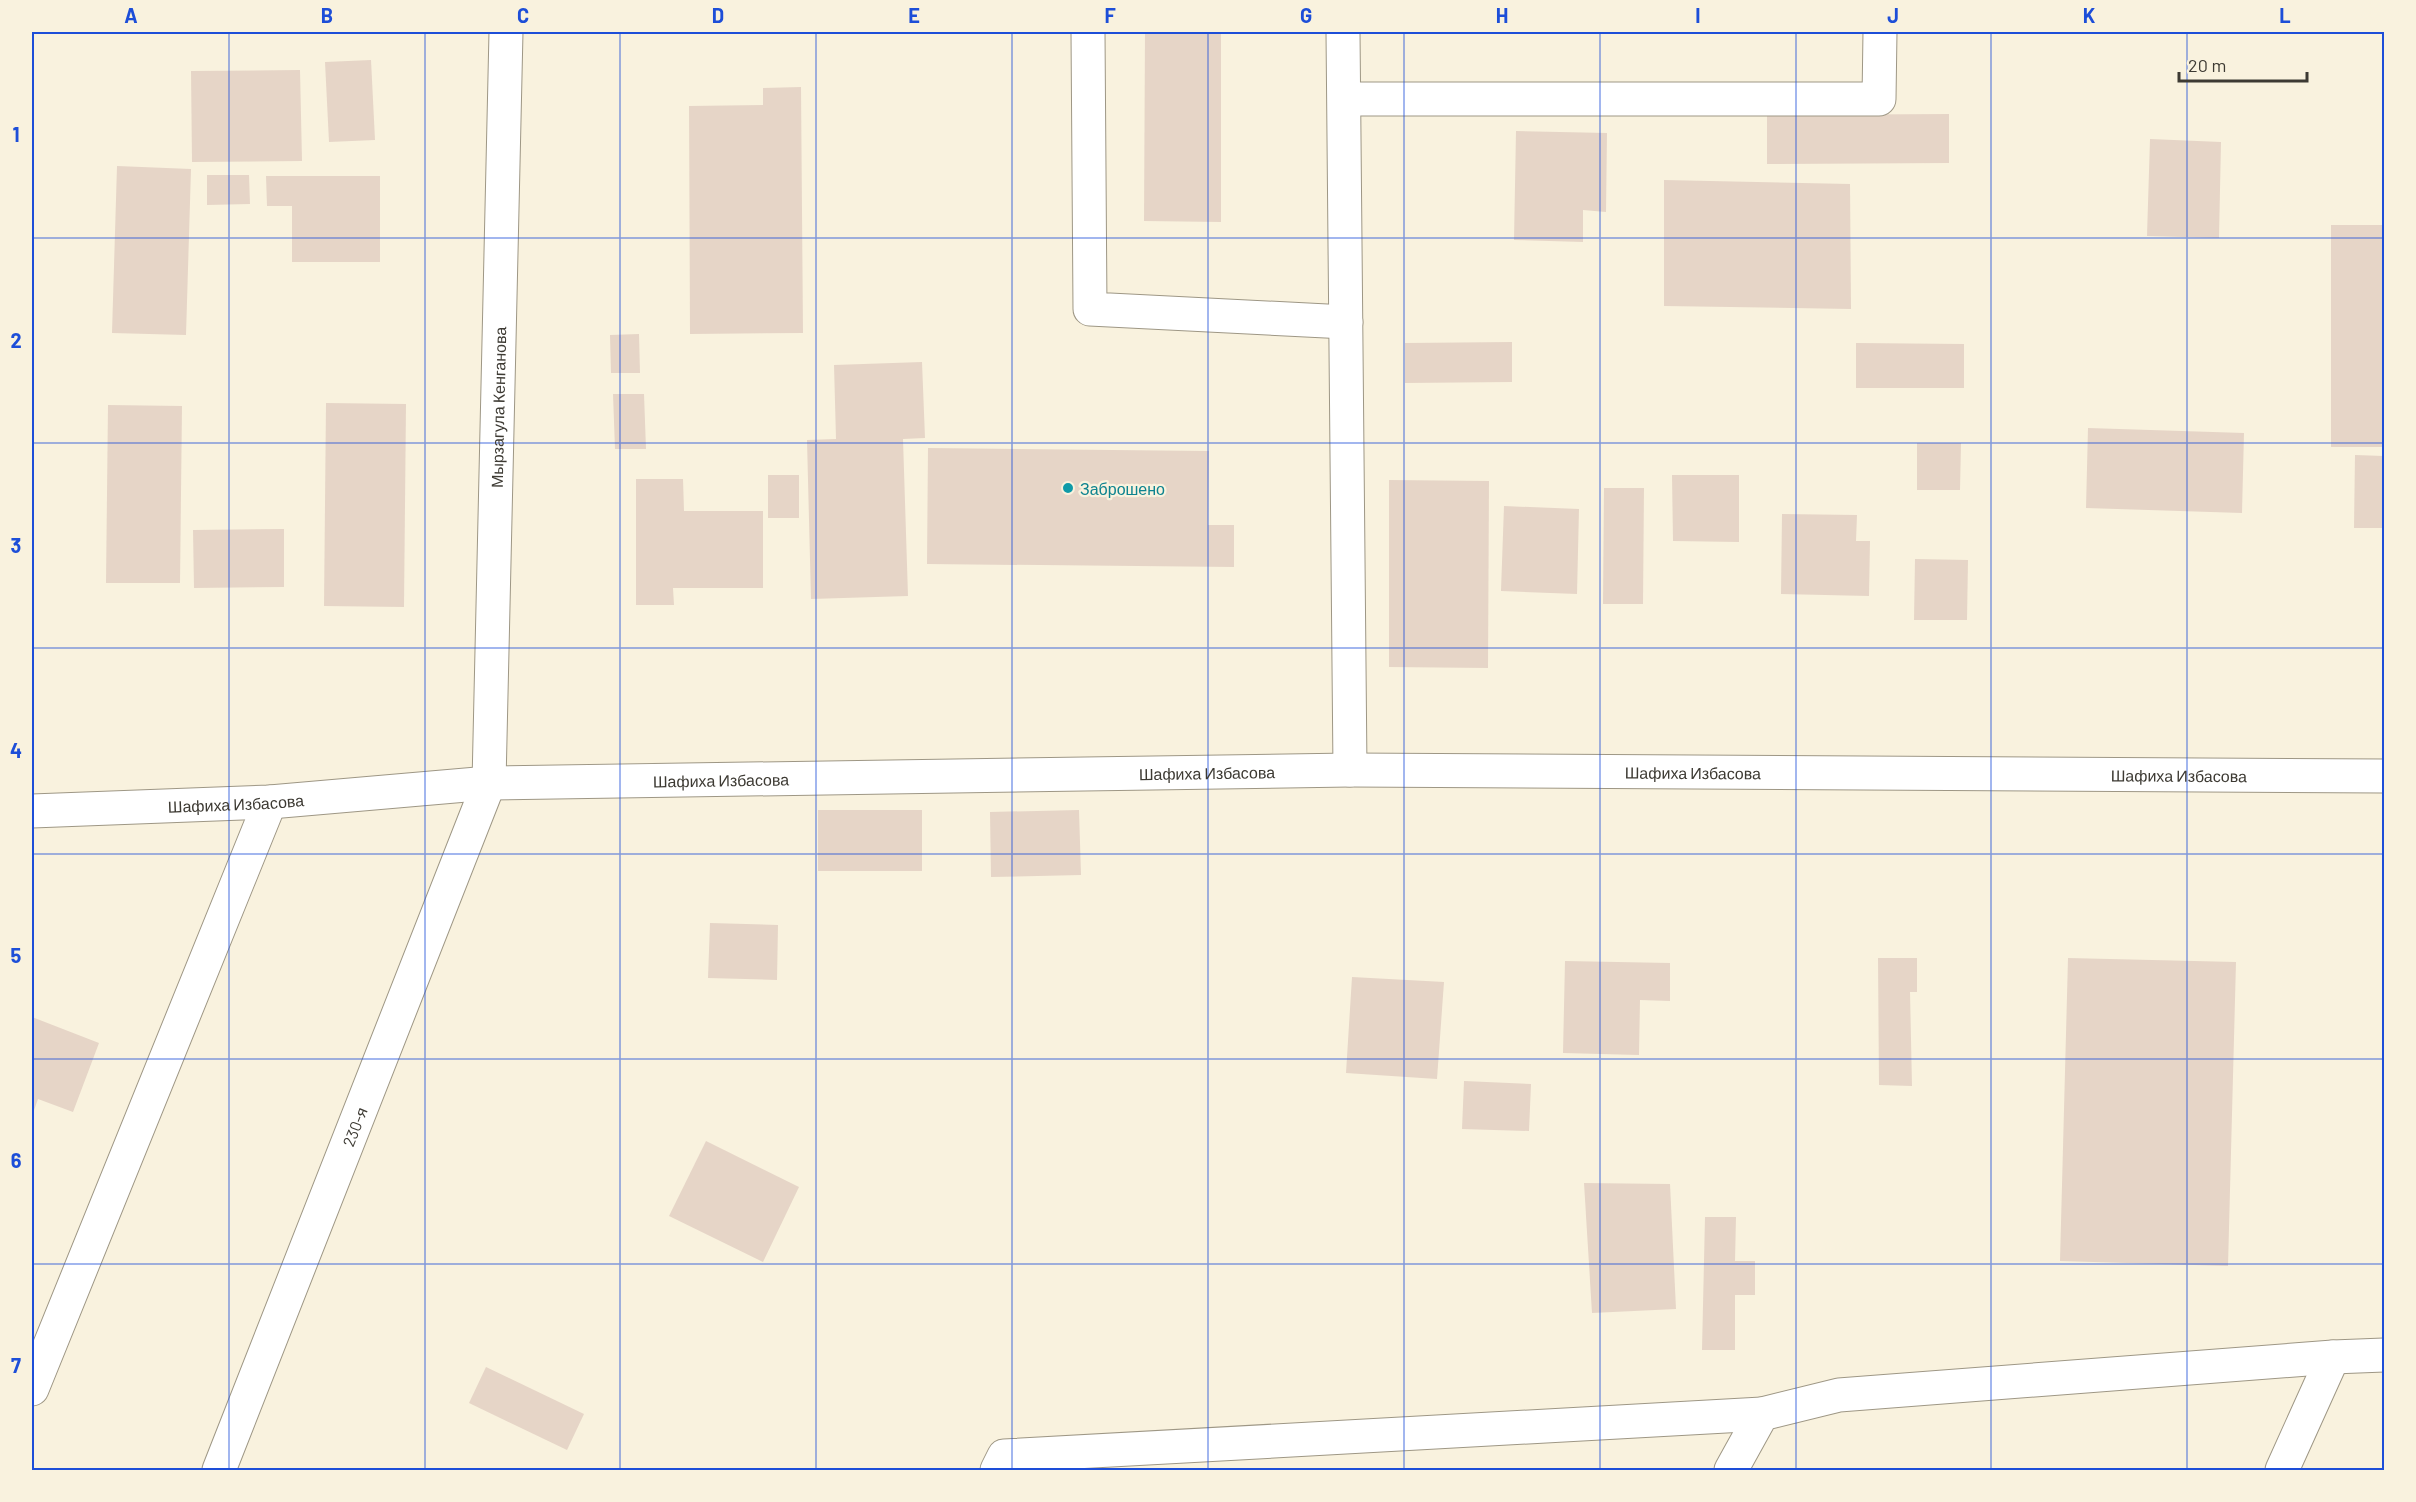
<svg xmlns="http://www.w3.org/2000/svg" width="2416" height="1502" font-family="Barlow,sans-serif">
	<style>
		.building { fill: #e6d5c7 }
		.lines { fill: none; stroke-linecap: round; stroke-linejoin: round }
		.minor-casing { stroke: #9e9785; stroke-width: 35 }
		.minor { stroke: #fff; stroke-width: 33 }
		.grid { fill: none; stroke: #1d4ed8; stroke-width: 1.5; stroke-opacity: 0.55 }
		.culture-dot { fill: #0f9aa8; stroke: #f9f2de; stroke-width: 2 }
		.labels { text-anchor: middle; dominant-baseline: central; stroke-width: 4.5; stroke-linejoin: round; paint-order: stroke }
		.street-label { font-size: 16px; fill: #3d3a33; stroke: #f9f2de }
		.culture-label { font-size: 16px; fill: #0d838f; stroke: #f9f2de; text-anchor: start }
		.neatline { fill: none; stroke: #1d4ed8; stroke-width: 2 }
		.grid-label { font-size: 20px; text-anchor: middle; font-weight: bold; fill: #1d4ed8 }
	</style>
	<rect width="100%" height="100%" fill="#f9f2de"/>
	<g class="building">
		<path d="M1145,32H1221V222L1144,221Z"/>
		<path d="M371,60L375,140L329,142L325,62Z"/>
		<path d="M300,70L302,161L192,162L191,71Z"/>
		<path d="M801,87L803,333L690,334L689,106L763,105V88Z"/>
		<path d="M1949,114V163L1767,164V115Z"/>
		<path d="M1516,131L1607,133L1606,212L1583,210V242L1514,240Z"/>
		<path d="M2150,139L2221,142L2219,238L2147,236Z"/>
		<path d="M117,166L191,169L186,335L112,333Z"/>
		<path d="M207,175H249L250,204L207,205Z"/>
		<path d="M266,176H380V262H292V206H267Z"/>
		<path d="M1664,180L1850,184L1851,309L1664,306Z"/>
		<rect x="2331" y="225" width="53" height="222"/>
		<path d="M639,334L640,373H611L610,335Z"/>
		<path d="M1512,342V382L1405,383V343Z"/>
		<path d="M1856,343L1964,344V388H1856Z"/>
		<path d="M922,362L925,438L903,439L908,596L811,599L807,440L836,439L834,365Z"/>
		<path d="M613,394H644L646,449H615Z"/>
		<path d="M326,403L406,404L404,607L324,606Z"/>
		<path d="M108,405L182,406L180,583H106Z"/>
		<path d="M2088,428L2244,433L2242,513L2086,508Z"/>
		<path d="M1917,443H1961L1960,490H1917Z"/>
		<path d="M928,448L1209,451L1208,525H1234V567L927,564Z"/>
		<path d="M2355,455L2384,456V528H2354Z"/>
		<rect x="768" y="475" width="31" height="43"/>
		<path d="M1672,475H1739V542L1673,541Z"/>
		<path d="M636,479H683L684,511H763V588H673L674,605H636Z"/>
		<path d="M1389,480L1489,481L1488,668L1389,667Z"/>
		<path d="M1604,488H1644L1643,604H1603Z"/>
		<path d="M1504,506L1579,509L1577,594L1501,591Z"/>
		<path d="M1782,514L1857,515L1856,541H1870L1869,596L1781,594Z"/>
		<path d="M284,529V587L194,588L193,530Z"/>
		<path d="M1915,559L1968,560L1967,620H1914Z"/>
		<rect x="818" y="810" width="104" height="61"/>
		<path d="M1079,810L1081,875L991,877L990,812Z"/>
		<path d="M710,923L778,925L777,980L708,978Z"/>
		<path d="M1878,958H1917V992H1910L1912,1086L1879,1085Z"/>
		<path d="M2068,958L2236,962L2228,1266L2060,1261Z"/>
		<path d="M1565,961L1670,963V1001L1640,1000L1639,1055L1563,1053Z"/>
		<path d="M1352,977L1444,982L1437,1079L1346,1073Z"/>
		<path d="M32,1017L99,1043L73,1112L38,1099L32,1116Z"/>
		<path d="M1464,1081L1531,1084L1529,1131L1462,1129Z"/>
		<path d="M706,1141L799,1187L763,1262L669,1216Z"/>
		<path d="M1584,1183L1670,1184L1676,1309L1592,1313Z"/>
		<path d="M1705,1217H1736L1735,1261H1755V1295H1735V1350H1702Z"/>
		<path d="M486,1367L584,1414L567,1450L469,1403Z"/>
	</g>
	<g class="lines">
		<defs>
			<g id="minor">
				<path d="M1088,32L1090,309L1346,322"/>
				<path d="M1343,32L1350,770"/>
				<path d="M1345,99H1879L1880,32"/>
				<path id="s1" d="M32,811L270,802L489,783L1350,770L2384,776"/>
				<path d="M32,1389L270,802"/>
				<path id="s2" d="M219,1470L489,783L506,32"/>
				<path d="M997,1470L1004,1456L1762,1414"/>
				<path d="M1731,1470L1762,1414L1839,1395L2333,1357L2384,1355"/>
				<path d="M2282,1470L2333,1357"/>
			</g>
		</defs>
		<use href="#minor" class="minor-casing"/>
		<use href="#minor" class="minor"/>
	</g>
	<path class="grid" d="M229,32V1470M425,32V1470M620,32V1470M816,32V1470M1012,32V1470M1208,32V1470M1404,32V1470M1600,32V1470M1796,32V1470M1991,32V1470M2187,32V1470M32,238H2384M32,443H2384M32,648H2384M32,854H2384M32,1059H2384M32,1264H2384"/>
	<circle class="culture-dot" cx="1068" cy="488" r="6"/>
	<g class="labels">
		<g class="street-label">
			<text stroke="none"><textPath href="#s2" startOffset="1114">Мырзагула Кенганова</textPath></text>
			<text stroke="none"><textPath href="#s1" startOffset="1176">Шафиха Избасова</textPath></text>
			<text stroke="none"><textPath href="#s1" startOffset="1662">Шафиха Избасова</textPath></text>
			<text stroke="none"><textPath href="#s1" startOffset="2148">Шафиха Избасова</textPath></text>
			<text stroke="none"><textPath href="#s1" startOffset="690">Шафиха Избасова</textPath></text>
			<text stroke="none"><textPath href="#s1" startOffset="204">Шафиха Избасова</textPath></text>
			<text stroke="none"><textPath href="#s2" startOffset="369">230-я</textPath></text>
		</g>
		<g class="culture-label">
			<text x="1080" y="488">Заброшено</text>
		</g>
	</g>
	<rect width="2416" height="1502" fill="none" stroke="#f9f2de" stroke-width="66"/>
	<path d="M2179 72v9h128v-9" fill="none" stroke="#3d3a33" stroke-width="3"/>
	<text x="2188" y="72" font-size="18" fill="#3d3a33" stroke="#f9f2de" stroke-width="4.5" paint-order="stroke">20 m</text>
	<rect x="33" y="33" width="2350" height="1436" class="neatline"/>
	<g class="grid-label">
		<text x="131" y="23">A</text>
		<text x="327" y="23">B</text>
		<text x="523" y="23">C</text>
		<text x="718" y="23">D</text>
		<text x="914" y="23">E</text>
		<text x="1110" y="23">F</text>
		<text x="1306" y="23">G</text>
		<text x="1502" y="23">H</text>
		<text x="1698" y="23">I</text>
		<text x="1893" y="23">J</text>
		<text x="2089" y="23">K</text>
		<text x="2285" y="23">L</text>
		<text x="16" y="142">1</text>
		<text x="16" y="348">2</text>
		<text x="16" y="553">3</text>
		<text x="16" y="758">4</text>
		<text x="16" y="963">5</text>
		<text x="16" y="1168">6</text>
		<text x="16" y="1373">7</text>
	</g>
</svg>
